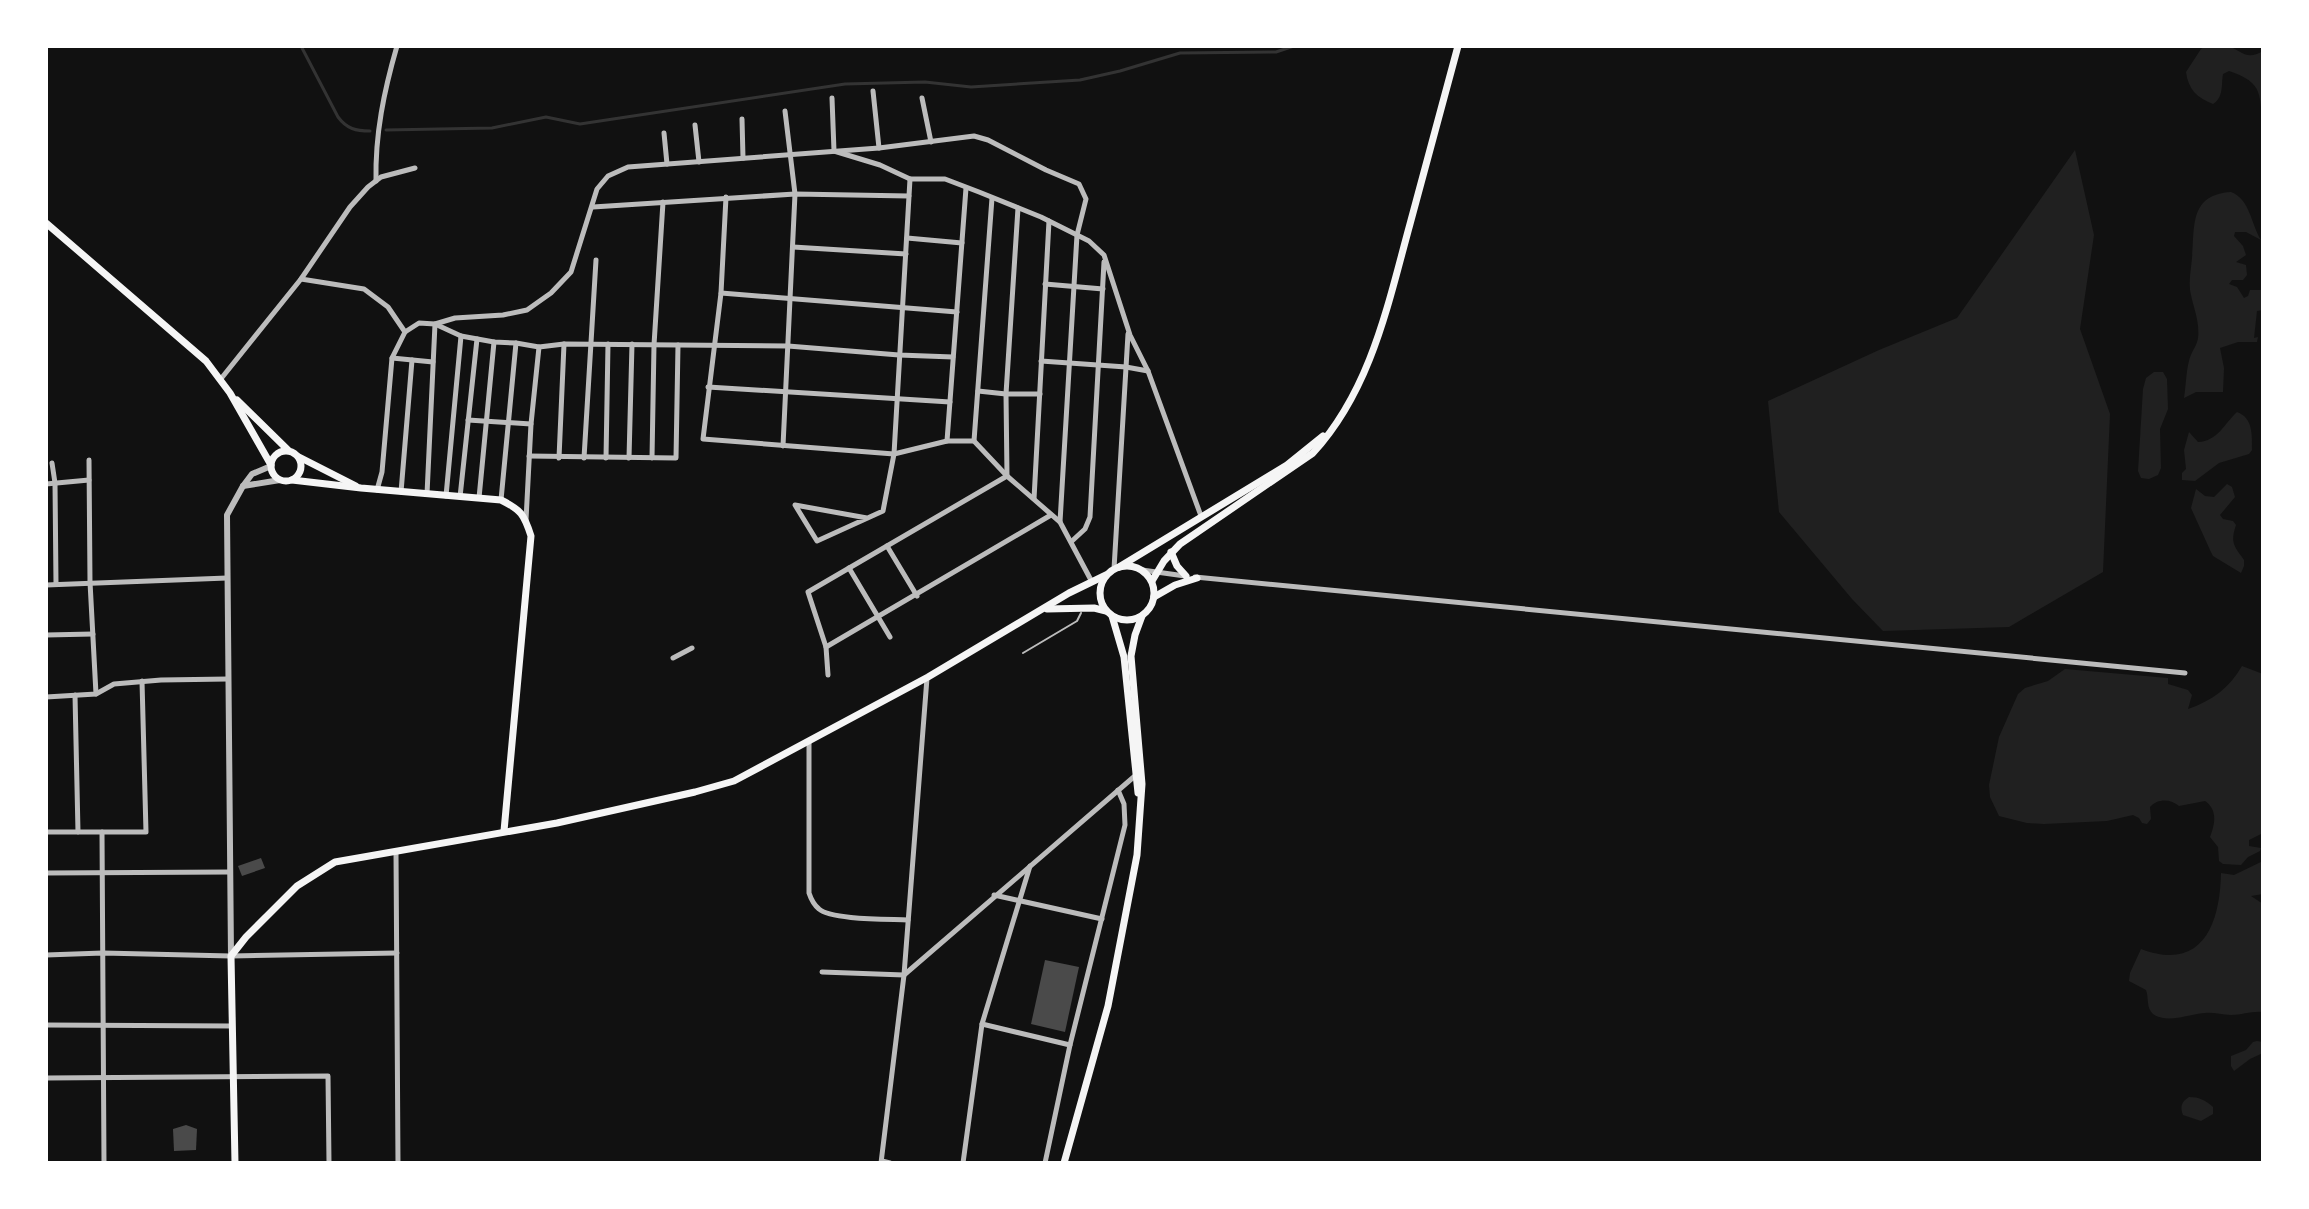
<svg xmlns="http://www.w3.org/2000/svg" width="2309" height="1209" font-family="'Asap Condensed',sans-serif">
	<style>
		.green { fill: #202020 }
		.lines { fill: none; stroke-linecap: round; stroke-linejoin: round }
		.stream { stroke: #333; stroke-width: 3 }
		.building { fill: #4a4a4a }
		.service { stroke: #bcbcbc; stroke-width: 2 }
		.minor { stroke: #bcbcbc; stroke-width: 5 }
		.tertiary { stroke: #bcbcbc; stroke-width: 6 }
		.secondary { stroke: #f5f5f5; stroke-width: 7 }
		.primary { stroke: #f5f5f5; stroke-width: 7 }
	</style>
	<rect width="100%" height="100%" fill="#111"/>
	<g class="green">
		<path d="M2205,46C2212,46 2219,45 2226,46C2242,49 2245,62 2263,51V129C2259,95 2265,83 2229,71L2223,74C2221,85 2224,97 2213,104C2197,98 2188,89 2186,72L2201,49Z"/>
		<path d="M2075,150L2094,235L2080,329L2110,414L2103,572L2009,627L1883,631L1852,599L1779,512L1768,401L1879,350L1957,318Z"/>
		<path d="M2231,192C2250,199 2251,224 2261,240L2246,232H2235L2234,236L2243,246L2246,255L2236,262L2246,265L2247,275L2243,280H2232L2229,284L2237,287L2244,298L2248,296L2250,290H2263V310L2257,311L2254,338L2258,337L2257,342H2238L2220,348L2224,368L2223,392H2196L2184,398C2186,386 2186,372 2189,361C2193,346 2200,346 2198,326C2197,315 2193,305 2191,295C2188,283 2191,270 2192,258C2195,226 2189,195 2231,192Z"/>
		<path d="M2154,372H2163L2167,379L2168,409L2160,429L2161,468L2158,475L2149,479L2141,478L2138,471L2143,389L2146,378Z"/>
		<path d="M2237,412C2253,418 2252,434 2252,450L2249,454L2219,463L2195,481L2182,480V473L2186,469L2184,450L2189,432L2198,442C2218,441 2224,424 2237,412Z"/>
		<path d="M2227,484L2232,487L2235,497L2220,515L2223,519L2233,521L2236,525C2230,543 2234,546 2244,560V566L2241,573L2213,556L2210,550L2191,508L2196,489L2205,496L2214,497Z"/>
		<path d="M2242,666L2263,674V833L2249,840V846L2261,848L2260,851L2248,857L2241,865L2223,864L2219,861L2218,847L2210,837C2215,824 2218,810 2205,801L2179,806C2171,799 2158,798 2150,807L2151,819L2147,824L2142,823L2139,818L2133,815L2107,821L2044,824L2027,823L1999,816L1990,797L1989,785L1999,737L2018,694L2025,688L2048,681L2065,669L2168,678V684L2188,690L2192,695L2188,709C2212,701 2230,687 2242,666Z"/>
		<path d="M2263,861V894L2251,896L2263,904V1012C2251,1011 2242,1015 2231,1015C2222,1015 2213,1012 2205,1013C2190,1014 2166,1024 2153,1014C2146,1008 2149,998 2146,990L2129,981L2130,973L2141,949C2202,972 2220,925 2221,873L2234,875Z"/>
		<path d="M2257,1041L2263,1042V1053L2250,1059L2234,1071L2231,1066V1056L2246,1050L2253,1042Z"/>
		<path d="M2189,1097C2199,1097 2205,1100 2213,1107V1114L2201,1121L2183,1115C2180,1107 2181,1102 2189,1097Z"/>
	</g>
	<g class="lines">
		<g class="stream">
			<path d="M301,46L338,117C347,129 356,131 370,131"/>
			<path d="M386,130L492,128L546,117L580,124L845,84L925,82L971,87L1080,80L1120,71L1180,53L1276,52L1294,46"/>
		</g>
	</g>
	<g class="building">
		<path d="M261,858L265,868L242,876L238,866Z"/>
		<path d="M1045,960L1079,967L1065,1032L1031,1024Z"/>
		<path d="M186,1125L197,1129L196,1150L174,1151L173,1129Z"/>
	</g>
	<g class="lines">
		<path class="service" d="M1023,653L1077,621L1081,613"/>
		<g class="minor">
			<path d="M873,91L879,148"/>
			<path d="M832,98L834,151L880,165L910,179"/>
			<path d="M922,98L931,142"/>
			<path d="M742,119L743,158"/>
			<path d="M695,125L699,162"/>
			<path d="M664,133L667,164"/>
			<path d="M376,181C375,134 384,91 397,46"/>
			<path d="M726,197L721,293L703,439L894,454L947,441H974L1007,476L1060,522L1092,582"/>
			<path d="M593,207L795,194L909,196"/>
			<path d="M907,238L962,243"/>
			<path d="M793,247L906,254"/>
			<path d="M301,279L364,289L388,307L405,332"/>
			<path d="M1045,284L1103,289"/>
			<path d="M721,293L957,312"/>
			<path d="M392,358L433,362"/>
			<path d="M1041,361L1126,367L1148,371"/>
			<path d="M220,380L301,279L350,207L368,187L381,177L415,168"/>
			<path d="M708,387L950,402"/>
			<path d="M978,391L1006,394H1040"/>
			<path d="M468,420L531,424"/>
			<path d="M947,441L966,188"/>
			<path d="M974,441L992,198"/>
			<path d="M783,446L795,194L785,111"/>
			<path d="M529,456L676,458L678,345"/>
			<path d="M559,458L564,344"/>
			<path d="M584,458L596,260"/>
			<path d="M606,458L608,344"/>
			<path d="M629,458L632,344"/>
			<path d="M652,458L654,345L663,202"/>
			<path d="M89,460L90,582L96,694"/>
			<path d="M52,463L55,483L56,584"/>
			<path d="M46,484L89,480"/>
			<path d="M377,490L382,472L392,358L405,332L419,323L435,324L461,336L494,342L516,343L539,347L564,344L788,346L899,355L953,357"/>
			<path d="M401,492L412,360"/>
			<path d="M427,494L435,324L455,318L503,315L527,310L551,293L571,272L597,189L608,176L628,167L879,148L974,136L988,140L1046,170L1079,184L1086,199L1077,235L1060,522"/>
			<path d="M446,496L461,336"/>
			<path d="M460,497L477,339"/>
			<path d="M479,498L494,342"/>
			<path d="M1034,499L1049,221"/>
			<path d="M501,500L516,343"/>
			<path d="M867,518L795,505L817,541L883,511L894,454L910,179H945L979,192L1041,217L1089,241L1104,255L1130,335L1148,371L1201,516"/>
			<path d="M526,520L531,424L539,347"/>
			<path d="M1072,541L1085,529L1090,517L1104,262"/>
			<path d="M887,546L917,596"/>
			<path d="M849,568L890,637"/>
			<path d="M1114,569L1128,334"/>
			<path d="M1142,570L1185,576"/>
			<path d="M1195,577L2185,673"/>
			<path d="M46,585L227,578"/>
			<path d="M46,635L93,634"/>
			<path d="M826,647L1051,515"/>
			<path d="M673,658L692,648"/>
			<path d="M828,675L826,647L808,592L1007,476L1006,394L1018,208"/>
			<path d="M75,695L78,832"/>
			<path d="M46,697L96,694L114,684L161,680L228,679"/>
			<path d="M809,741V893C811,899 814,905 819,909C831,920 889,919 908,920"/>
			<path d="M46,832H146L142,681"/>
			<path d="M102,832L104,1163"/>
			<path d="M396,852L398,1163"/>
			<path d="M46,873L230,872"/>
			<path d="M994,895L1102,919"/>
			<path d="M46,955L103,953L231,956L397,953"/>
			<path d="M822,972L904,975L1136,775"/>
			<path d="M982,1024L1070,1045"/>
			<path d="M46,1025L232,1026"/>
			<path d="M46,1078L328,1076L329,1163"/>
			<path d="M882,1161L890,1163"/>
			<path d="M881,1163L904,975L927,678"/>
			<path d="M963,1163L982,1024L1030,866"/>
			<path d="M1045,1163L1070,1045L1125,825L1124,804L1118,790"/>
		</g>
		<g class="tertiary">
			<path d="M243,486L280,480"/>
			<path d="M231,956L227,515L243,486L252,474L271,466"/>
		</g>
		<g class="secondary">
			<path d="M46,223L206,361L230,393L271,465"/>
			<path d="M237,400L288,450"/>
			<circle cx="286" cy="466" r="15"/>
			<path d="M299,457L356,486"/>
			<path d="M292,480L361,488L501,500C521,510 524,514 531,536L504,831"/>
			<path d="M1112,616L1124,657L1138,793"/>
			<path d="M1064,1163L1108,1006L1137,855L1142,784L1131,656L1135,635L1142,616"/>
		</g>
		<g class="primary">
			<path d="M1171,552L1177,566L1186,576"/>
			<circle cx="1127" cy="593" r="27"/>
			<path d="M1119,567L1287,465L1323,436"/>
			<path d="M1152,581L1164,561L1180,544L1313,453C1371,390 1388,304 1410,224C1426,165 1442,105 1458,46"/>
			<path d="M1154,597L1175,585L1197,578"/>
			<path d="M1047,609L1094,608L1106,611"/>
			<path d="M235,1163L231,956L246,937L297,886L335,862L557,823L695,792L734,781L928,677L1069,593L1106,575"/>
		</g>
	</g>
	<rect width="2309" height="1209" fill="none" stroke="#ffffff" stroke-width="96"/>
</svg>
